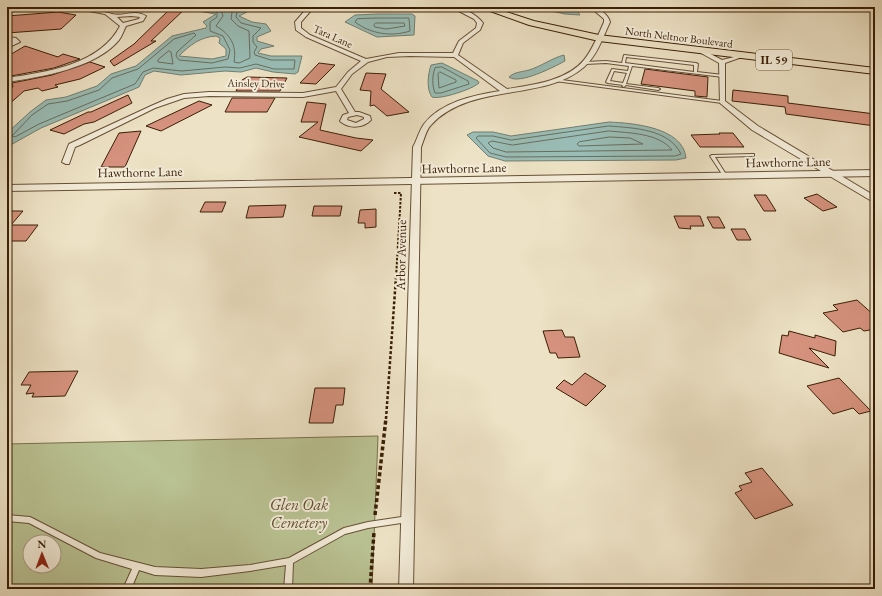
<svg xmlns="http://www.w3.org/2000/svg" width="882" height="596" font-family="'EB Garamond',serif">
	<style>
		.green { fill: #bac394; stroke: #7a714c; fill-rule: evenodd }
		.water { fill: #99bdb6; stroke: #737e6f; fill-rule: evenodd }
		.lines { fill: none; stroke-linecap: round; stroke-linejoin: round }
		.shore { stroke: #6a6e5e; stroke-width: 1 }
		.building { fill: #d6927e; stroke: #3a1f05 }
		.service-casing { stroke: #675035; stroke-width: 2 }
		.minor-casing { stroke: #675035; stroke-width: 2 }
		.tertiary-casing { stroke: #675035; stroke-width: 2 }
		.primary-casing { stroke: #3a1f05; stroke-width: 2 }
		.path-far2 { stroke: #3a1f05; stroke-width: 2; stroke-dasharray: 2.5 1.5; stroke-linecap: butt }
		.path-far1 { stroke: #3a1f05; stroke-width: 2.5; stroke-dasharray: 3 2; stroke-linecap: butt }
		.path { stroke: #3a1f05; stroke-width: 3.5; stroke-dasharray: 4 2.5; stroke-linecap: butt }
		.service { fill: #f3ecd9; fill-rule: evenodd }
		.minor { fill: #f3ecd9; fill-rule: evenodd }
		.tertiary { fill: #f3ecd9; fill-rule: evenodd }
		.primary { fill: #ede2c5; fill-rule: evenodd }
		.labels { text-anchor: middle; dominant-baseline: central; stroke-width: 4; stroke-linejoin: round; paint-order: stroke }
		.far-street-label { font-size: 11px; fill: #3a1f05; stroke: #f3ecd9 }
		.shield { fill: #f3ecd9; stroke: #725c45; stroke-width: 1 }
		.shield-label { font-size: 12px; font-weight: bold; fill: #3a1f05 }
		.street-label { font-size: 13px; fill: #3a1f05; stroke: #f3ecd9 }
		.near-park-label { font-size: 16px; font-style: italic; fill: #605030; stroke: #f3ecd9 }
	</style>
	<rect width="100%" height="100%" fill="#ede2c5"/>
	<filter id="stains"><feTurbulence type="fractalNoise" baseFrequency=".005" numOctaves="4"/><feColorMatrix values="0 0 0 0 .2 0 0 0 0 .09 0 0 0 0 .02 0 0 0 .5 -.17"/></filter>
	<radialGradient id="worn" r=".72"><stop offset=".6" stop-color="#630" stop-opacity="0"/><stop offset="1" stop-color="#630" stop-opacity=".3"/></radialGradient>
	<path class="green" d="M378,436L372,589H7V444ZM30,542H54V566H30Z"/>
	<g class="water">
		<path d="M196,7H251L247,12L239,16L252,22L266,24L271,31L257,37V41L274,46L261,49L258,53L271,56H302L298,72L295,74L273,72L256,68L241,72L225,71L181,75L154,71L145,75L139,87L41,128L7,147V133L30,112L46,100L66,97L97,86L111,74L136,66L172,36L206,28L207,26L203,22L216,14L198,11ZM216,36L220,38L219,43L226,49V56L212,59L179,56C190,45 200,37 216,36Z"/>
		<path d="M533,7H574L580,15L565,14Z"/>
		<path d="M378,14H412L415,16L414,35L377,37L345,22L355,15Z"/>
		<path d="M564,55L565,61C554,67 519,85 509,77C514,72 522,72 529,70C542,66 552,58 564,55Z"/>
		<path d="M442,63L478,81L479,83C473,89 440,100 432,97C426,89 428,74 431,65Z"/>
		<path d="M609,122C632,123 683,127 686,158L676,160L505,161L488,156L467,135L473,132H493L511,136Z"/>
	</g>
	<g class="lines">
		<g class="shore">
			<path d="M201,7L217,12V17L210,22V31L223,36L230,50L228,59L212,63L179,60L176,56L177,52L196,35L194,33L174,39L138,69L112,78L99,90L67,101L48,104L32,115L12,136L15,137L39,124L135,84L143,72L153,68L182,71L225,67L240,68L256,64L274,69H294L295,60H271L255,55L254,52L257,47L253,42V36L261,28L241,23L236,17L237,12L246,7"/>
			<path d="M220,7L223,16L216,26C230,34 237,45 234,62L239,63L250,58L249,31L238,26L231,19L232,12L237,7"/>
			<path d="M378,18H409L410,31C391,37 371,34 355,22L357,19Z"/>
			<path d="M376,23H404L405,26L386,29L375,27L374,25Z"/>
			<path d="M169,51L171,52L173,64L158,62V60Z"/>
			<path d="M442,67L468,81L469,84L441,93H435C432,85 432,76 435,68Z"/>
			<path d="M440,72L456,80V82L439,88L438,74Z"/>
			<path d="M609,126C634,128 669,129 681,154L675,156L506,157L490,153L476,138L478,136H493L511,140Z"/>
			<path d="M609,131C629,133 659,133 672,150L506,152L493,148L488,143L492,141L512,145Z"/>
			<path d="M610,137L630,138L643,144L579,146L577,144L579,142Z"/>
		</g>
	</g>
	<g class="building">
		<path d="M172,7H187L151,41H156L114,66L110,61L134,44Z"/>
		<path d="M58,12L76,15L61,29L7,33V16Z"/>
		<path d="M25,46L58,57L63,54L80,59L54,68L11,76L8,56Z"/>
		<path d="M90,62L105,67L80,79L55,85L58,87L42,91L38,88L24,91L7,106V88L13,87L12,83L52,75Z"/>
		<path d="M319,63L335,65L316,84L300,83Z"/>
		<path d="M645,69L708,77L707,97L695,96V91L641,84Z"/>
		<path d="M366,73L386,74L381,89L409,112L387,116L374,105L370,106L371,91L360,90Z"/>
		<path d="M247,77L287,78L280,91H236L242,80Z"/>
		<path d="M733,90L788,96V103L875,114V126L786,114L785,107L732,101Z"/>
		<path d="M128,95L132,103L94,122L84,124L64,134L50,130L88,112H91Z"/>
		<path d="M232,98H275L267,112H225Z"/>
		<path d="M199,101L212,105L161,131L146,126Z"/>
		<path d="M307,102L326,104L320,130L356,138L373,140L361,151L299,137L318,122H301Z"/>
		<path d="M141,131L125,167H101L119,133Z"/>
		<path d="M719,133H733L744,147H700L691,135L720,134Z"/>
		<path d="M817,194L837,207L823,211L804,198Z"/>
		<path d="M754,195H766L776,211H764Z"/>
		<path d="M205,202H226L222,212H200Z"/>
		<path d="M286,205L283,217L246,218L249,206Z"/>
		<path d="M314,206H342L340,216H312Z"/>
		<path d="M376,209V227L365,228V223H358L360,210Z"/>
		<path d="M7,211H23L11,225H38L26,241H7Z"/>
		<path d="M674,216H700L704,226H690L691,229L679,228Z"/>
		<path d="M707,217H719L725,228H713Z"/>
		<path d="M731,229H745L751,240H737Z"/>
		<path d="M857,300L875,316V329L864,331L860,328L843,332L823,313L838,310L833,305Z"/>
		<path d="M562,330L565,337H574L580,357L558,358L556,353H550L543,331Z"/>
		<path d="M789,331L815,338V335L836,341L835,356L809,348L829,368L779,353L782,335L788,336Z"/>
		<path d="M78,371L65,396L32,397L34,393L26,394L31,385H21L29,372Z"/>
		<path d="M585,373L606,386L586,406L556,388L564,380L572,385Z"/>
		<path d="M839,378L871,411L859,414L853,408L833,414L807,386Z"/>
		<path d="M315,388H345L343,405H336L333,423H309Z"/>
		<path d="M762,468L793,505L755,519L735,493L742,490L739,486L752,482L745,473Z"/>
	</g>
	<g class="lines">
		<defs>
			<g id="service">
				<path d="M624,55L696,63L698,64L697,72L723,75L725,76L723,77L632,66L626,84L658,88L660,89L658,90L626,85L624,87L622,86L623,85L608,83L606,82L612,69L628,71L629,66L606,63L585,64L583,63L585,62L606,61L622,63ZM626,57L694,65V72L625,63ZM614,71L627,73L623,83L610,81Z"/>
				<path d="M554,79L722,101L724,102L722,103L555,81H554Z"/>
				<path d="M753,154H754V156L715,157L727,176L725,177H724L710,156L712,155Z"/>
				<path d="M7,515L30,517L32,518L100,553L155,567L201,569L250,565L289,558L344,528L368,522L408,516L410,517L411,519L410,521L408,522L368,528L345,534L293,563L292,589H284L286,565L250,571L201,577L155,575L139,570L131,589H123L132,569L96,558L29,523L7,521Z"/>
			</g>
			<g id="minor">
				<path d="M24,7H45L7,12V8Z"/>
				<path d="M68,7C88,7 93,9 112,14C123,17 135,9 146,16L143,21L126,26C124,30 122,36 119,40C96,68 41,77 7,82V78C46,72 100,65 120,26L105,14ZM131,16L140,17L139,19L123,23L117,17Z"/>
				<path d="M308,7H314L301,22V28L310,35L366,59L399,53H453L459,41L476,28L477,23L474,19L451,7C463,7 476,14 483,23L480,30L463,43L458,55L507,89C532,85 567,81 584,60C593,49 598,35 604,22V19L590,7C598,7 608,14 610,22C603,37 597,56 584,67C544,102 471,82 431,125C426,130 424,140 421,147L413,589H399L413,147C417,140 419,131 424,124C441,102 474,95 500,91L454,57L410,56L387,57L368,62L352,74L341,89L355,112H359L370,116L371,120C363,128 350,129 341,122L340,121L343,115L349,113L336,91L303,97L209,96L184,98L155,108L80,145L75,147L69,164H66L62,162L69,144L151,106L167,99L184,94L209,92L303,93L336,87L348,72L361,61L306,37L296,30L295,22ZM357,115L364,117V119L356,123L347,120L348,117Z"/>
				<path d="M7,37L16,38L20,42L7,48V44L13,41H7Z"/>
				<path d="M701,51H705L722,60L742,55V57L725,63V101L758,126L875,196V203L752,130L720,103L719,63L701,53Z"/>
			</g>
			<path id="tertiary" d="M875,170V176L7,191V185Z"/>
			<path id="primary" d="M479,7H491L534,21L599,35L875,68V74L599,41L529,25Z"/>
		</defs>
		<use href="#service" class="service-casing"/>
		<use href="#minor" class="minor-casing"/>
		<use href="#tertiary" class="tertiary-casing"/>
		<use href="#primary" class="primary-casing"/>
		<path class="path-far2" d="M394,193H401L396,278"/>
		<path class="path-far1" d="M386,419L396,277"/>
		<g class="path">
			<path d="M375,515L386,418"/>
			<path d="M370,589L374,532"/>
		</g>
		<use href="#service" class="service"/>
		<use href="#minor" class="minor"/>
		<use href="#tertiary" class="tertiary"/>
		<use href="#primary" class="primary"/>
	</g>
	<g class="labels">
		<g class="far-street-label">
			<text transform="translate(333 36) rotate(24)">Tara Lane</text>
			<text transform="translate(679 37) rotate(7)">North Neltnor Boulevard</text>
			<text transform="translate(256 83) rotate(1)">Ainsley Drive</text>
		</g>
		<rect class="shield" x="756" y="50" width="36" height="20" rx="3"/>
		<g class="shield-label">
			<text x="774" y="60">IL 59</text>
		</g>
		<g class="street-label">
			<text transform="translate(788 162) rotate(-1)">Hawthorne Lane</text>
			<text transform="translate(464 168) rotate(-1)">Hawthorne Lane</text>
			<text transform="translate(140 172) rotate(-1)">Hawthorne Lane</text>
			<text transform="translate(401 255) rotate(-89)">Arbor Avenue</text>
		</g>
		<g class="near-park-label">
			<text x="299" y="504">Glen Oak<tspan x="299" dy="18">Cemetery</tspan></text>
		</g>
	</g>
	<rect width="882" height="596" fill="none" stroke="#ede2c5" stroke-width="24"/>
	<rect x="8" y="8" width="866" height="580" fill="none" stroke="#3a1f05" stroke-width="2"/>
	<rect x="12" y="12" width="858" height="572" fill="none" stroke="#3a1f05"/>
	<g transform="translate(42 554) rotate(359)"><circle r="19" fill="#f3ecd9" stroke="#a99a84"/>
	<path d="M0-3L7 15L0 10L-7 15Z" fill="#8f2418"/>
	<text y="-6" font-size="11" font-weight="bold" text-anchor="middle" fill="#3a1f05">N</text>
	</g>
	<rect width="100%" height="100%" filter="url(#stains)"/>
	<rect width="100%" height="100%" fill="url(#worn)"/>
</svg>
